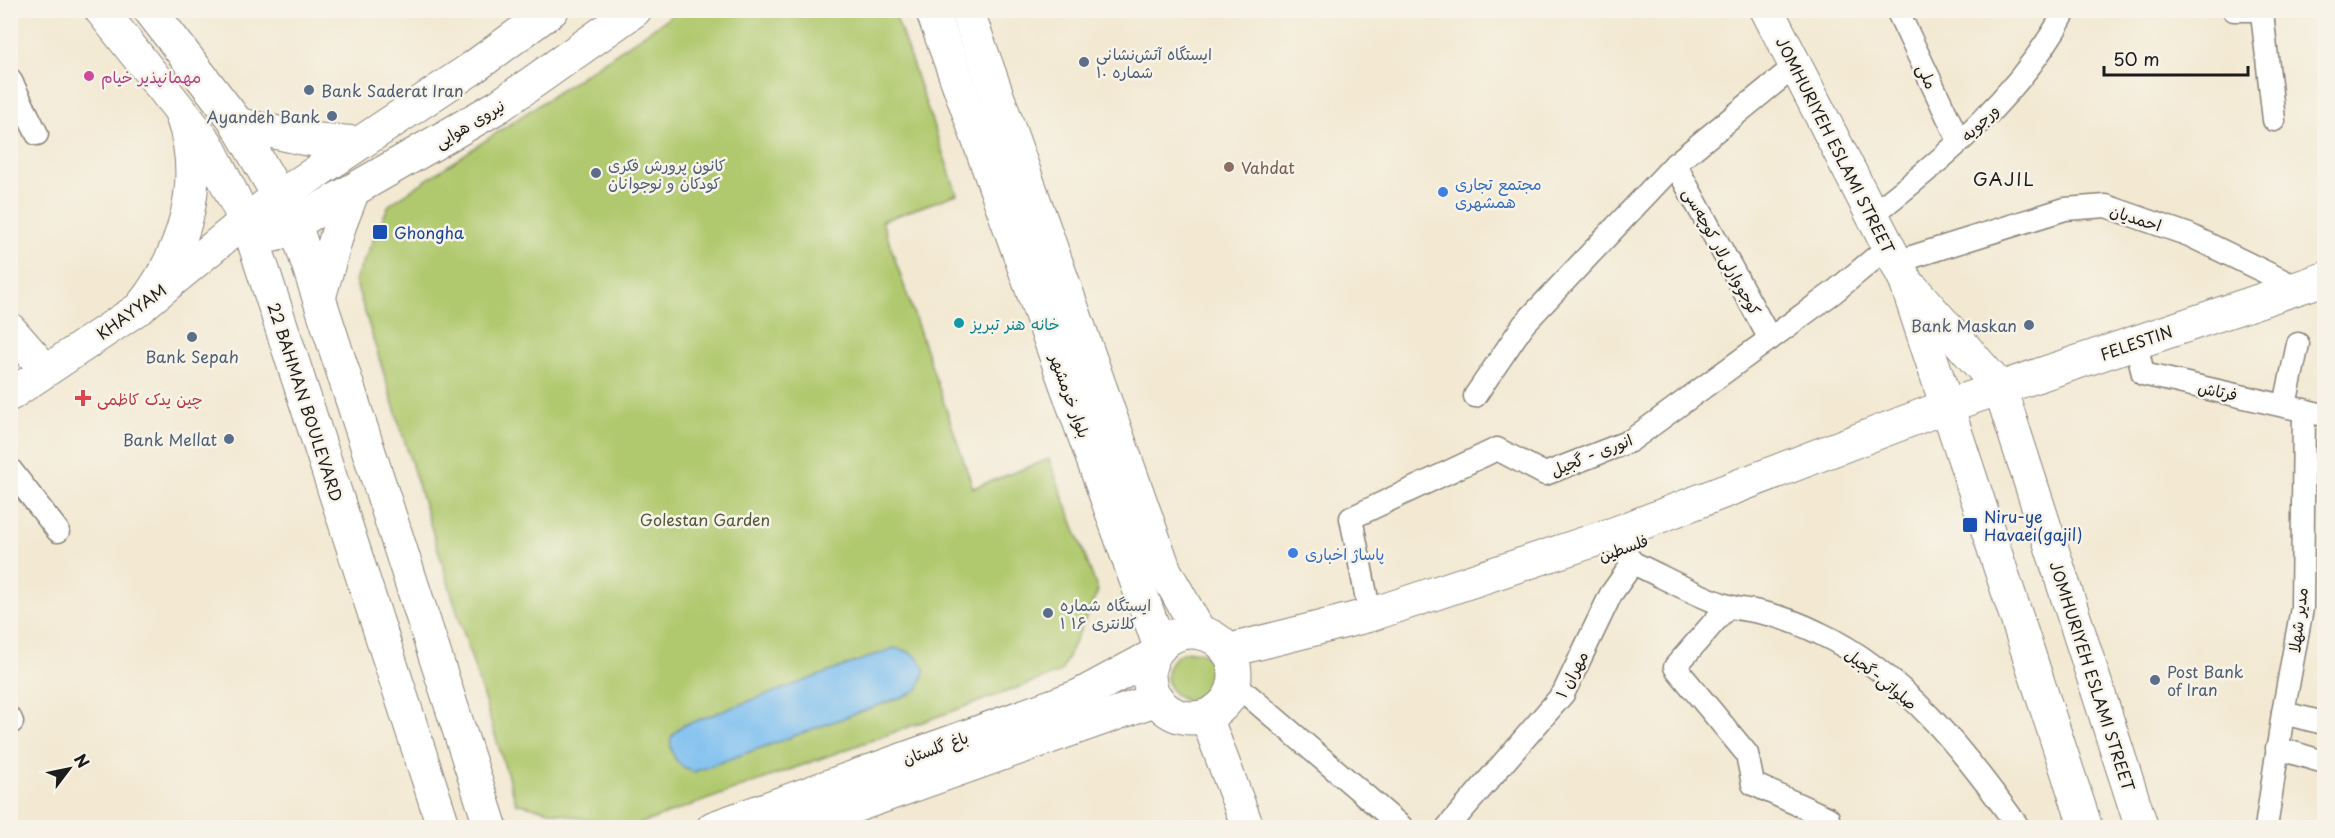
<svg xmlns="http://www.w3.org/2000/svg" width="2335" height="838" font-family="'Playpen Sans','Playpen Sans Arabic',sans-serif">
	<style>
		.green { fill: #b0c96e; stroke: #667245; stroke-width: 1.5 }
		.water { fill: #7abef0; stroke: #4b6d86; stroke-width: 1.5 }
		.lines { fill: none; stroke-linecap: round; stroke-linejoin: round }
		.street-casing { stroke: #888278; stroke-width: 25 }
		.secondary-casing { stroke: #888278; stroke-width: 34 }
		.primary-casing { stroke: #888278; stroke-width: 35 }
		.street { stroke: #fff; stroke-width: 22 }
		.secondary { stroke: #fff; stroke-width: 32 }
		.primary { stroke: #fff; stroke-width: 33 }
		.service-dot { fill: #5c6f8a; stroke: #f7f3e8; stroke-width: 2 }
		.hotel-dot { fill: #d1479c; stroke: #f7f3e8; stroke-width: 2 }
		.education-dot { fill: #8d6e63; stroke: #f7f3e8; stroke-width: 2 }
		.shop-dot { fill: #3f7fe0; stroke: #f7f3e8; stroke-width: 2 }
		.transit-dot { fill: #1a4fb4; stroke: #f7f3e8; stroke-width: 2 }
		.culture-dot { fill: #0f9aa8; stroke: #f7f3e8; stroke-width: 2 }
		.health-dot { fill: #e0444e; stroke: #f7f3e8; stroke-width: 2 }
		.labels { text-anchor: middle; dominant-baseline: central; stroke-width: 5; stroke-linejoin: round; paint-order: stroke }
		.service-label { font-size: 16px; fill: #4e5e75; stroke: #f7f3e8; text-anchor: start }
		.hotel-label { font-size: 16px; fill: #b23c85; stroke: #f7f3e8; text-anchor: start }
		.street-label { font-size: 16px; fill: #1c1c1c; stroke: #f7f3e8 }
		.education-label { font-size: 16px; fill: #785e54; stroke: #f7f3e8; text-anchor: start }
		.shop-label { font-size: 16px; fill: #366cbe; stroke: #f7f3e8; text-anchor: start }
		.transit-label { font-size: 16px; fill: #164399; stroke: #f7f3e8; text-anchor: start }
		.culture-label { font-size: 16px; fill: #0d838f; stroke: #f7f3e8; text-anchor: start }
		.health-label { font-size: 16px; fill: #be3a42; stroke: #f7f3e8; text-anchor: start }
		.park-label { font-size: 16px; fill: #505939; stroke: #f7f3e8 }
		.neighbourhood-label { font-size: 18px; letter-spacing: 1.5px; fill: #1c1c1c; stroke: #f7f3e8 }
	</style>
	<rect width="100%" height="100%" fill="#f7f3e8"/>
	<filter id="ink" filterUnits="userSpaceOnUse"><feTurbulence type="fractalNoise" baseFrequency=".0167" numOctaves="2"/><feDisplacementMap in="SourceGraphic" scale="12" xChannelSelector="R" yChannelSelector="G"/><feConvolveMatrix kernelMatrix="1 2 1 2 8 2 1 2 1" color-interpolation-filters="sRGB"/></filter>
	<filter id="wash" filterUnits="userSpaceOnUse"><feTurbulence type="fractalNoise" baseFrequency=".008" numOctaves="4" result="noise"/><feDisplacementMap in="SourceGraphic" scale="24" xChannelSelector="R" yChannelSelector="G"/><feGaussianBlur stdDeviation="1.35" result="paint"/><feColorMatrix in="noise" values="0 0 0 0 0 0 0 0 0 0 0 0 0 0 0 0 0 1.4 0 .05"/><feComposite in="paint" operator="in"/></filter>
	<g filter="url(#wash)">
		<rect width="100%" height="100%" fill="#f3e9d3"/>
		<g class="green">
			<path d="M679,11H894L957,194L882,221L973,488L1049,459L1098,591L1061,672L631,827H617L516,803L355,280L389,205Z"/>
			<circle cx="1192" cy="676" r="25"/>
		</g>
		<path class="water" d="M894,648C910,651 917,654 925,669L919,688L910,694L694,772C677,766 669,755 671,737L682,726Z"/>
	</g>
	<g filter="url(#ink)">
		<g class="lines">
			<defs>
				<g id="street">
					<path d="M1897,10L1959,141"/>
					<path d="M2234,10H2267"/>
					<path d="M2262,13L2274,120"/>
					<path d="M10,79L37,134"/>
					<path d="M1675,164L1770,339"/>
					<path d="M1872,215C1945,158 2021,94 2066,10"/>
					<path d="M1896,262L2065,209L2106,206L2189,235L2298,288"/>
					<path d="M2136,342L2143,374L2324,415"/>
					<path d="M1475,396L1524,324L1675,164L1794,67"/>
					<path d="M2285,405L2298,344"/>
					<path d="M10,469L58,531"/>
					<path d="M1633,563C1664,577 1696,596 1728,606C1738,609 1749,610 1759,612C1779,616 1801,624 1819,633C1903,672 1967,755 2019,828"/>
					<path d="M1728,606L1675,667L1747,754L1753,784L1828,818V828"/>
					<path d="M1370,615L1351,518L1497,449L1545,474L1630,441L1834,292L1888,247"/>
					<path d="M1234,683L1403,828"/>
					<path d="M2283,713L2324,723"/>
					<path d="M10,718L12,722"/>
					<path d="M2277,748L2324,762"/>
					<path d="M1447,828L1563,694L1611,594L1633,563L1622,549L1616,533"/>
					<path d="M2266,828L2283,713L2302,608L2304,410"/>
				</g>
				<g id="secondary">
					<path d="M10,329L46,370"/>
					<path d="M10,395L141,307L246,220"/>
					<path d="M1206,716L1248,828"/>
				</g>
				<g id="primary">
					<path d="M101,10L207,144L250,230L444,828"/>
					<path d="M150,10L234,119L295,224L491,828"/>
					<path d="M932,10L1160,647"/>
					<path d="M967,10L1165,571L1200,633"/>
					<path d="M1767,10L1905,279L2086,828"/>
					<path d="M237,124L306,139L358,143"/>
					<path d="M264,207L471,69L552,10"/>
					<path d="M275,235L499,106L635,10"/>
					<path d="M1914,290L2000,388L2142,828"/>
					<path d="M319,298L340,224L353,191"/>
					<path d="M141,307C184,253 206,183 182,116"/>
					<circle cx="1192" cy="675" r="43"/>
					<path d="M1227,651L1370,615L1616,533L1947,406L2324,279"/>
					<path d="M713,828L1079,696L1153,656"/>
					<path d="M793,828L1157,699"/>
				</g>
			</defs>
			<use href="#street" class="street-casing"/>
			<use href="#secondary" class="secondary-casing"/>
			<use href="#primary" class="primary-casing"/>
			<use href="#street" class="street"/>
			<use href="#secondary" class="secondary"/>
			<use href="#primary" class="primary"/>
		</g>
	</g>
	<g class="service-dot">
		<circle cx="1084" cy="62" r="6"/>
		<circle cx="309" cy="90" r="6"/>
		<circle cx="332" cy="116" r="6"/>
		<circle cx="596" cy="173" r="6"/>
		<circle cx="2029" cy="325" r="6"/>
		<circle cx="192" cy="337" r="6"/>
		<circle cx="229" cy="439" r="6"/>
		<circle cx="1048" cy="613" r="6"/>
		<circle cx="2155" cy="680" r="6"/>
	</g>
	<circle class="hotel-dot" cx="89" cy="76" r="6"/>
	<circle class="education-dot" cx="1229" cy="167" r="6"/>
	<g class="shop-dot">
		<circle cx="1443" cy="192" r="6"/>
		<circle cx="1293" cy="553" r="6"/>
	</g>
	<g class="transit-dot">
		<rect x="372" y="224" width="16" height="16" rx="3"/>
		<rect x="1962" y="517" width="16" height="16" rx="3"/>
	</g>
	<circle class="culture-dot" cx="959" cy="323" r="6"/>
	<path class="health-dot" d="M80 389h6v6h6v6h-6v6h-6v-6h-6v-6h6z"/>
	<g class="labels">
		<g class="service-label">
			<text x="1096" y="53">ایستگاه آتش‌نشانی<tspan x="1096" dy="18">شماره ۱۰</tspan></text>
			<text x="321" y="90">Bank Saderat Iran</text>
			<text x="320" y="116" text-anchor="end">Ayandeh Bank</text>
			<text x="608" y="164">کانون پرورش فکری<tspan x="608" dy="18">کودکان و نوجوانان</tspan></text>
			<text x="2017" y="325" text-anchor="end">Bank Maskan</text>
			<text x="192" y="356" text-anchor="middle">Bank Sepah</text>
			<text x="217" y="439" text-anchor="end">Bank Mellat</text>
			<text x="1060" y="604">ایستگاه شماره<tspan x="1060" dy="18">۱ کلانتری ۱۶</tspan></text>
			<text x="2167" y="671">Post Bank<tspan x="2167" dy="18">of Iran</tspan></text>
		</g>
		<g class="hotel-label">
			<text x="101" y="76">مهمانپذیر خیام</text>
		</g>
		<g class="street-label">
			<text transform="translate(1928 76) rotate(65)">ملی</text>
			<text transform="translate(1979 122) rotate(-44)">ورجویه</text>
			<text transform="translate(469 123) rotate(-31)">نیروی هوایی</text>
			<text transform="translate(1836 145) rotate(63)">JOMHURIYEH ESLAMI STREET</text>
			<text transform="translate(2136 217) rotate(18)">احمدیان</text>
			<text transform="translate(1723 251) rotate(61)">کوجووارلی‌لار کوچه‌سی</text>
			<text transform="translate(131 311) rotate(-36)">KHAYYAM</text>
			<text transform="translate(2136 342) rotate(-19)">FELESTIN</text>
			<text transform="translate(2218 390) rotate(12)">فرتاش</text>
			<text transform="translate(1071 396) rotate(70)">بلوار خرمشهر</text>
			<text transform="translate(306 402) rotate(72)">22 BAHMAN BOULEVARD</text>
			<text transform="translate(1591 454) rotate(-22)">انوری - گجیل</text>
			<text transform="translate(1623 547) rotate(-19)">فلسطین</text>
			<text transform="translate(2297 620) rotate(-83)">مدیر شهلا</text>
			<text transform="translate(1571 674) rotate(-62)">مهران ۱</text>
			<text transform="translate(2093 676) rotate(72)">JOMHURIYEH ESLAMI STREET</text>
			<text transform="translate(1882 678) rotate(39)">صلواتی-گجیل</text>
			<text transform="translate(935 747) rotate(-20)">باغ گلستان</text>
		</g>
		<g class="education-label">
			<text x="1241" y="167">Vahdat</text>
		</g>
		<g class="shop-label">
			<text x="1455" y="183">مجتمع تجاری<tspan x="1455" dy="18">همشهری</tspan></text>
			<text x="1305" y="553">پاساژ اخباری</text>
		</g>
		<g class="transit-label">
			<text x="394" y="232">Ghongha</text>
			<text x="1984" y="516">Niru-ye<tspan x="1984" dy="18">Havaei(gajil)</tspan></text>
		</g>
		<g class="culture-label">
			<text x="971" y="323">خانه هنر تبریز</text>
		</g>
		<g class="health-label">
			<text x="97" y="398">چین یدک کاظمی</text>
		</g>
		<g class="park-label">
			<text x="705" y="519">Golestan Garden</text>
		</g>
		<g class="neighbourhood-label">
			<text x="2004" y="178">GAJIL</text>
		</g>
	</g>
	<rect width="2335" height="838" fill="none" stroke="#f7f3e8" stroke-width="36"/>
	<g transform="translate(69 769) rotate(58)" stroke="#f7f3e8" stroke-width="4.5" paint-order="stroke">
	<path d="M0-4.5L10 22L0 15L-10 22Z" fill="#1c1c1c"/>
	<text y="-9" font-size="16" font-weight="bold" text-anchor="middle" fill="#1c1c1c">N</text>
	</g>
	<path d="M2104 66v9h144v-9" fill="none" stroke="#1c1c1c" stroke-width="3"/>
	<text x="2113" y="66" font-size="18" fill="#1c1c1c" stroke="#f7f3e8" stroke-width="4.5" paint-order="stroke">50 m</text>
</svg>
